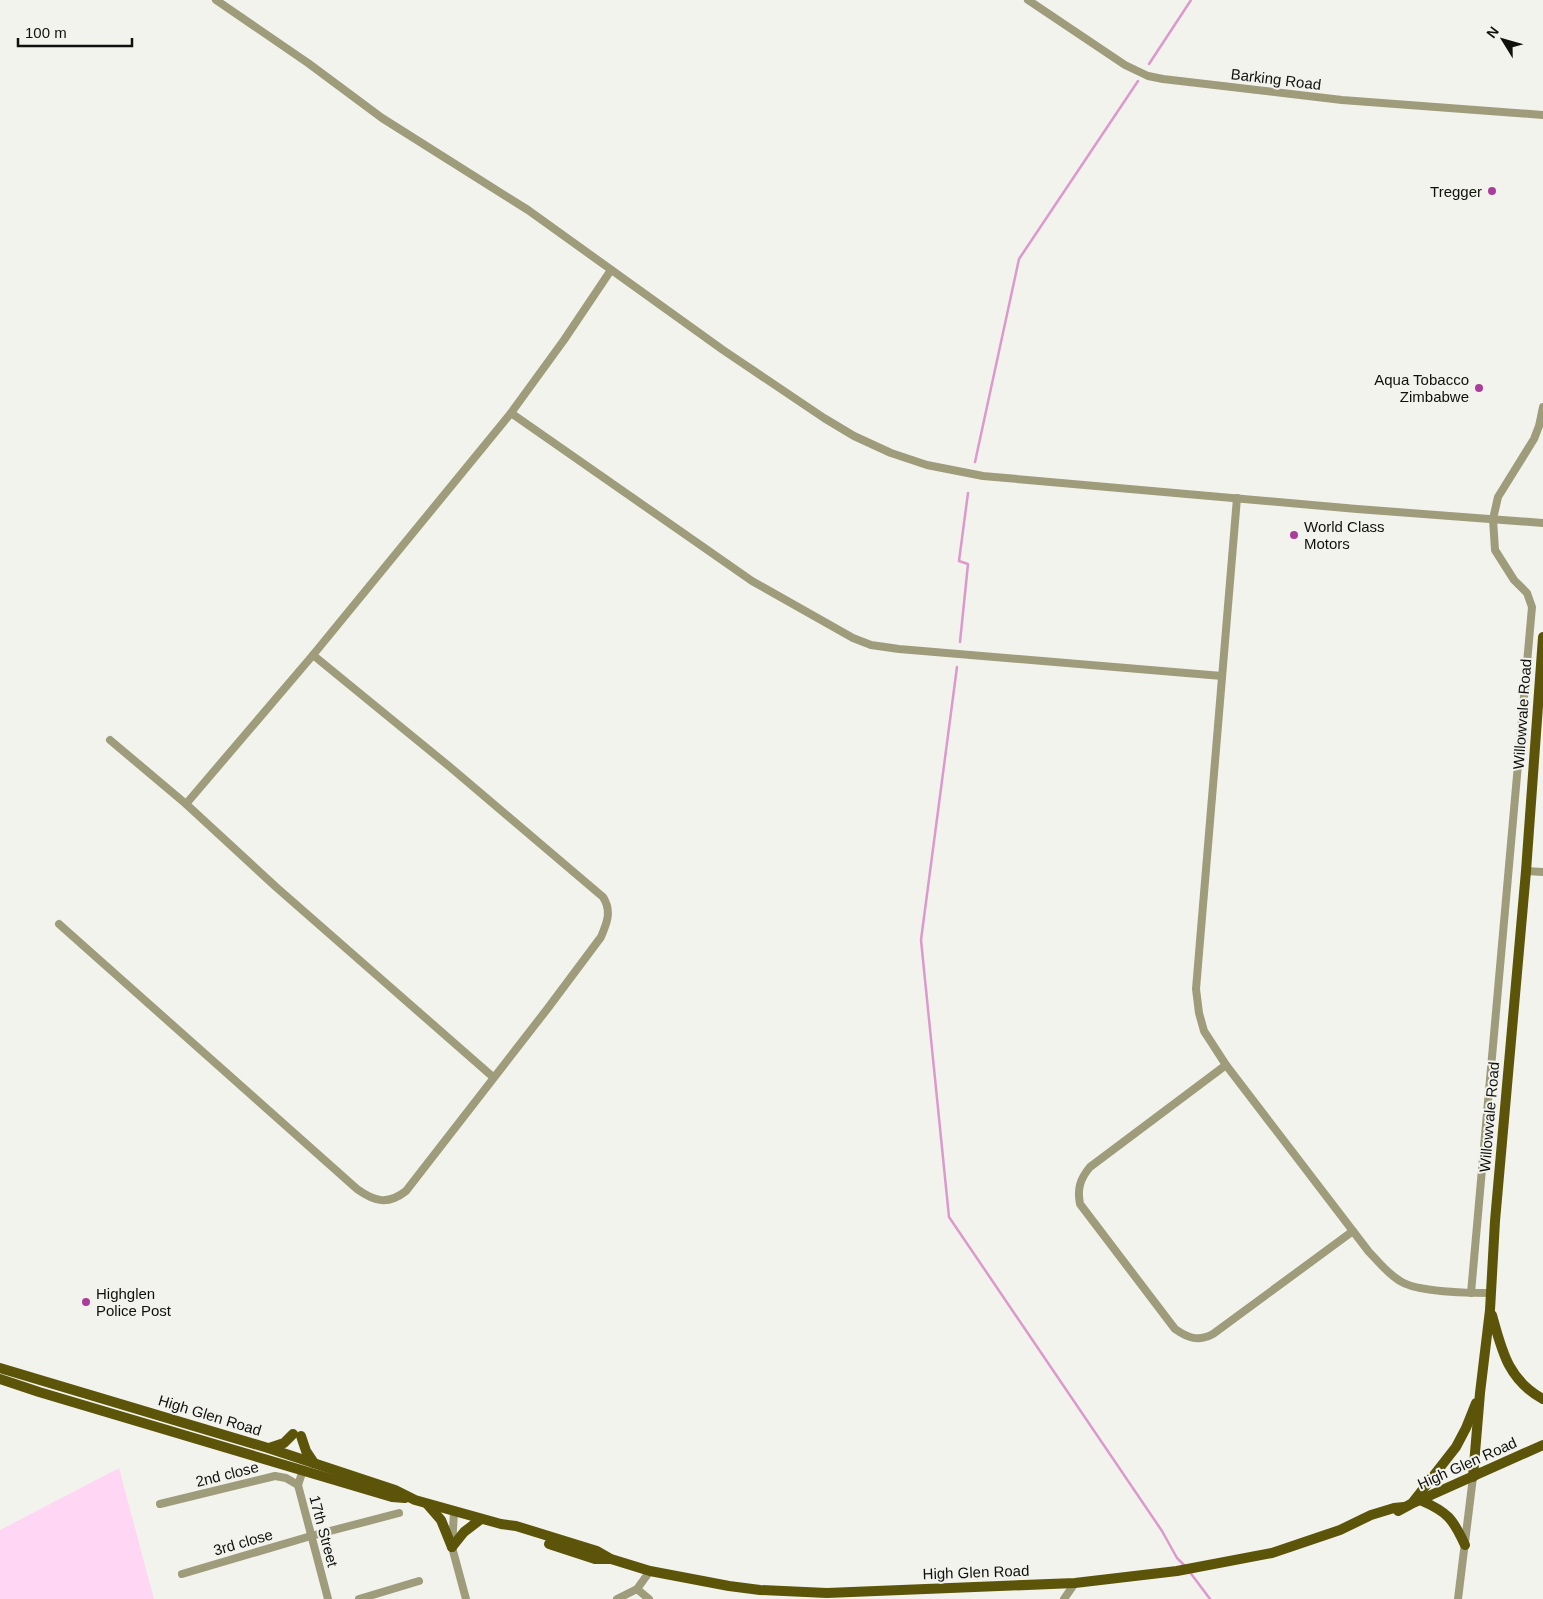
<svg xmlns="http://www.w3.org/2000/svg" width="1543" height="1599" font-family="Helvetica,sans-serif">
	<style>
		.green { fill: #ffd7f5 }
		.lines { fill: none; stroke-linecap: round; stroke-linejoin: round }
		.stream { stroke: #dc99cc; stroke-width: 2.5 }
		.minor { stroke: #9f9c7b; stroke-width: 8 }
		.major { stroke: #5c5509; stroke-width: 10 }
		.poi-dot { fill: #ac3c99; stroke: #f3f3ee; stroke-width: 2 }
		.labels { text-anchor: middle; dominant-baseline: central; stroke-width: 4; stroke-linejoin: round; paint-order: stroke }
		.street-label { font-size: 15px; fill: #10100e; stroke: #f3f3ee }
		.poi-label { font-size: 15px; fill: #10100e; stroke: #f3f3ee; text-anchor: end }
	</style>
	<rect width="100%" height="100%" fill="#f3f3ee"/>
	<path class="green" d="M119,1468L154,1599H0V1530Z"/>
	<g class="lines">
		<g class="stream">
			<path d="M1149,64L1191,0"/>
			<path d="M975,462L1019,259L1138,81"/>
			<path d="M960,642L968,564L959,561L968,493"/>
			<path d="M957,667L921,940L949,1217L1162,1531L1177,1558L1186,1567"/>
			<path d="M1189,1571L1210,1599"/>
		</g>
		<g class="minor">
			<path d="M216,0L308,63L382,118L528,210L723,350L824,418L854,436L891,453L927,465L983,476L1357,509L1543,523"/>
			<path d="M1028,0L1125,65L1148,76L1163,79L1342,100L1543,115"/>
			<path d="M511,413L752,581L853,638L871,645L899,649L1222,676"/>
			<path d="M1237,498L1196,989L1199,1013L1204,1031L1226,1065L1369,1252C1379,1262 1387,1273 1400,1281C1416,1292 1470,1293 1491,1293"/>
			<path d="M110,740L186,804L276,887L493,1077"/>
			<path d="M186,804L313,655L511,413L564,340L611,270"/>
			<path d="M1526,871L1543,872"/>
			<path d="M59,924L357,1189C375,1202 388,1205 406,1191L548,1008L601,937C607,923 612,911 603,897L450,767L313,655"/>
			<path d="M1226,1065L1090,1167C1080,1179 1077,1189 1080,1204L1175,1329C1188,1338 1198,1342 1213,1334L1353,1231"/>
			<path d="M1471,1293L1532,607L1527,593L1514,580L1495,550L1493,519L1498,497L1534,439L1539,426L1543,407"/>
			<path d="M303,1470L298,1485L328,1599"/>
			<path d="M160,1504L275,1476L286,1478L298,1485"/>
			<path d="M454,1512L452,1547L466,1599"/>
			<path d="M182,1574L311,1536L399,1513"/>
			<path d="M637,1589L649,1599"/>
			<path d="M359,1599L419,1581"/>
			<path d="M617,1599L637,1589L650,1571"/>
			<path d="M1064,1599L1075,1583"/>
			<path d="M1458,1599L1473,1477"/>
		</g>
		<g class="major">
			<path d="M1492,1315C1502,1351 1508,1380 1543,1399"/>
			<path d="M0,1368L268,1448L395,1490L415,1500L501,1524L516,1526L597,1551L611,1559L650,1571L729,1586L760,1590L827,1593L1075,1583L1177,1571L1272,1553L1340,1530L1371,1515L1394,1508L1404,1507"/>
			<path d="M0,1379L39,1392L392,1497L405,1498"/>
			<path d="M301,1436L306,1451L314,1463"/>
			<path d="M269,1448L284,1443L293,1434"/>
			<path d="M1473,1477L1480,1393L1490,1310L1495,1221L1526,871L1543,637"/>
			<path d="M1420,1500C1448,1512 1453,1519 1465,1545"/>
			<path d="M1413,1502L1456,1447L1466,1428L1476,1403"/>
			<path d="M428,1505L441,1520L452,1547"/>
			<path d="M1398,1511L1411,1504L1543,1445"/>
			<path d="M549,1544L595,1559H610"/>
			<path d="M452,1547L464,1532L481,1519"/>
		</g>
	</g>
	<g class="poi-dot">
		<circle cx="1492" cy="191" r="5"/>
		<circle cx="1479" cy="388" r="5"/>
		<circle cx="1294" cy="535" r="5"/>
		<circle cx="86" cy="1302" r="5"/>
	</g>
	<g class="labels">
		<g class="street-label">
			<text transform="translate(1276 79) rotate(7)">Barking Road</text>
			<text transform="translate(1522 714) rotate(-86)">Willowvale Road</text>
			<text transform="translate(1489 1117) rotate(-85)">Willowvale Road</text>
			<text transform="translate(210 1415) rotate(17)">High Glen Road</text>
			<text transform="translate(1467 1463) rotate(-24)">High Glen Road</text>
			<text transform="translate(227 1474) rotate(-14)">2nd close</text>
			<text transform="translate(324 1531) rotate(75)">17th Street</text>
			<text transform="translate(243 1542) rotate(-16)">3rd close</text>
			<text transform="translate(976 1572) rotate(-2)">High Glen Road</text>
		</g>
		<g class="poi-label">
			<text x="1482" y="191">Tregger</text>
			<text x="1469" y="379">Aqua Tobacco<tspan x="1469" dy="17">Zimbabwe</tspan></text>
			<text x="1304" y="526" text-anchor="start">World Class<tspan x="1304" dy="17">Motors</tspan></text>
			<text x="96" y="1293" text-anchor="start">Highglen<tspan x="96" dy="17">Police Post</tspan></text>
		</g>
	</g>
	<g transform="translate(1503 40) rotate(307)" stroke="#f3f3ee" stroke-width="4" paint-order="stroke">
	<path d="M0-4L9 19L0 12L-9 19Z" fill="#10100e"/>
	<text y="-8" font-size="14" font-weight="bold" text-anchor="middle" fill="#10100e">N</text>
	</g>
	<path d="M18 38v8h114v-8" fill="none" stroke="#10100e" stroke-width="2.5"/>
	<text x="25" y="38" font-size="15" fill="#10100e" stroke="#f3f3ee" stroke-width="4" paint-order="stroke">100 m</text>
</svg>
